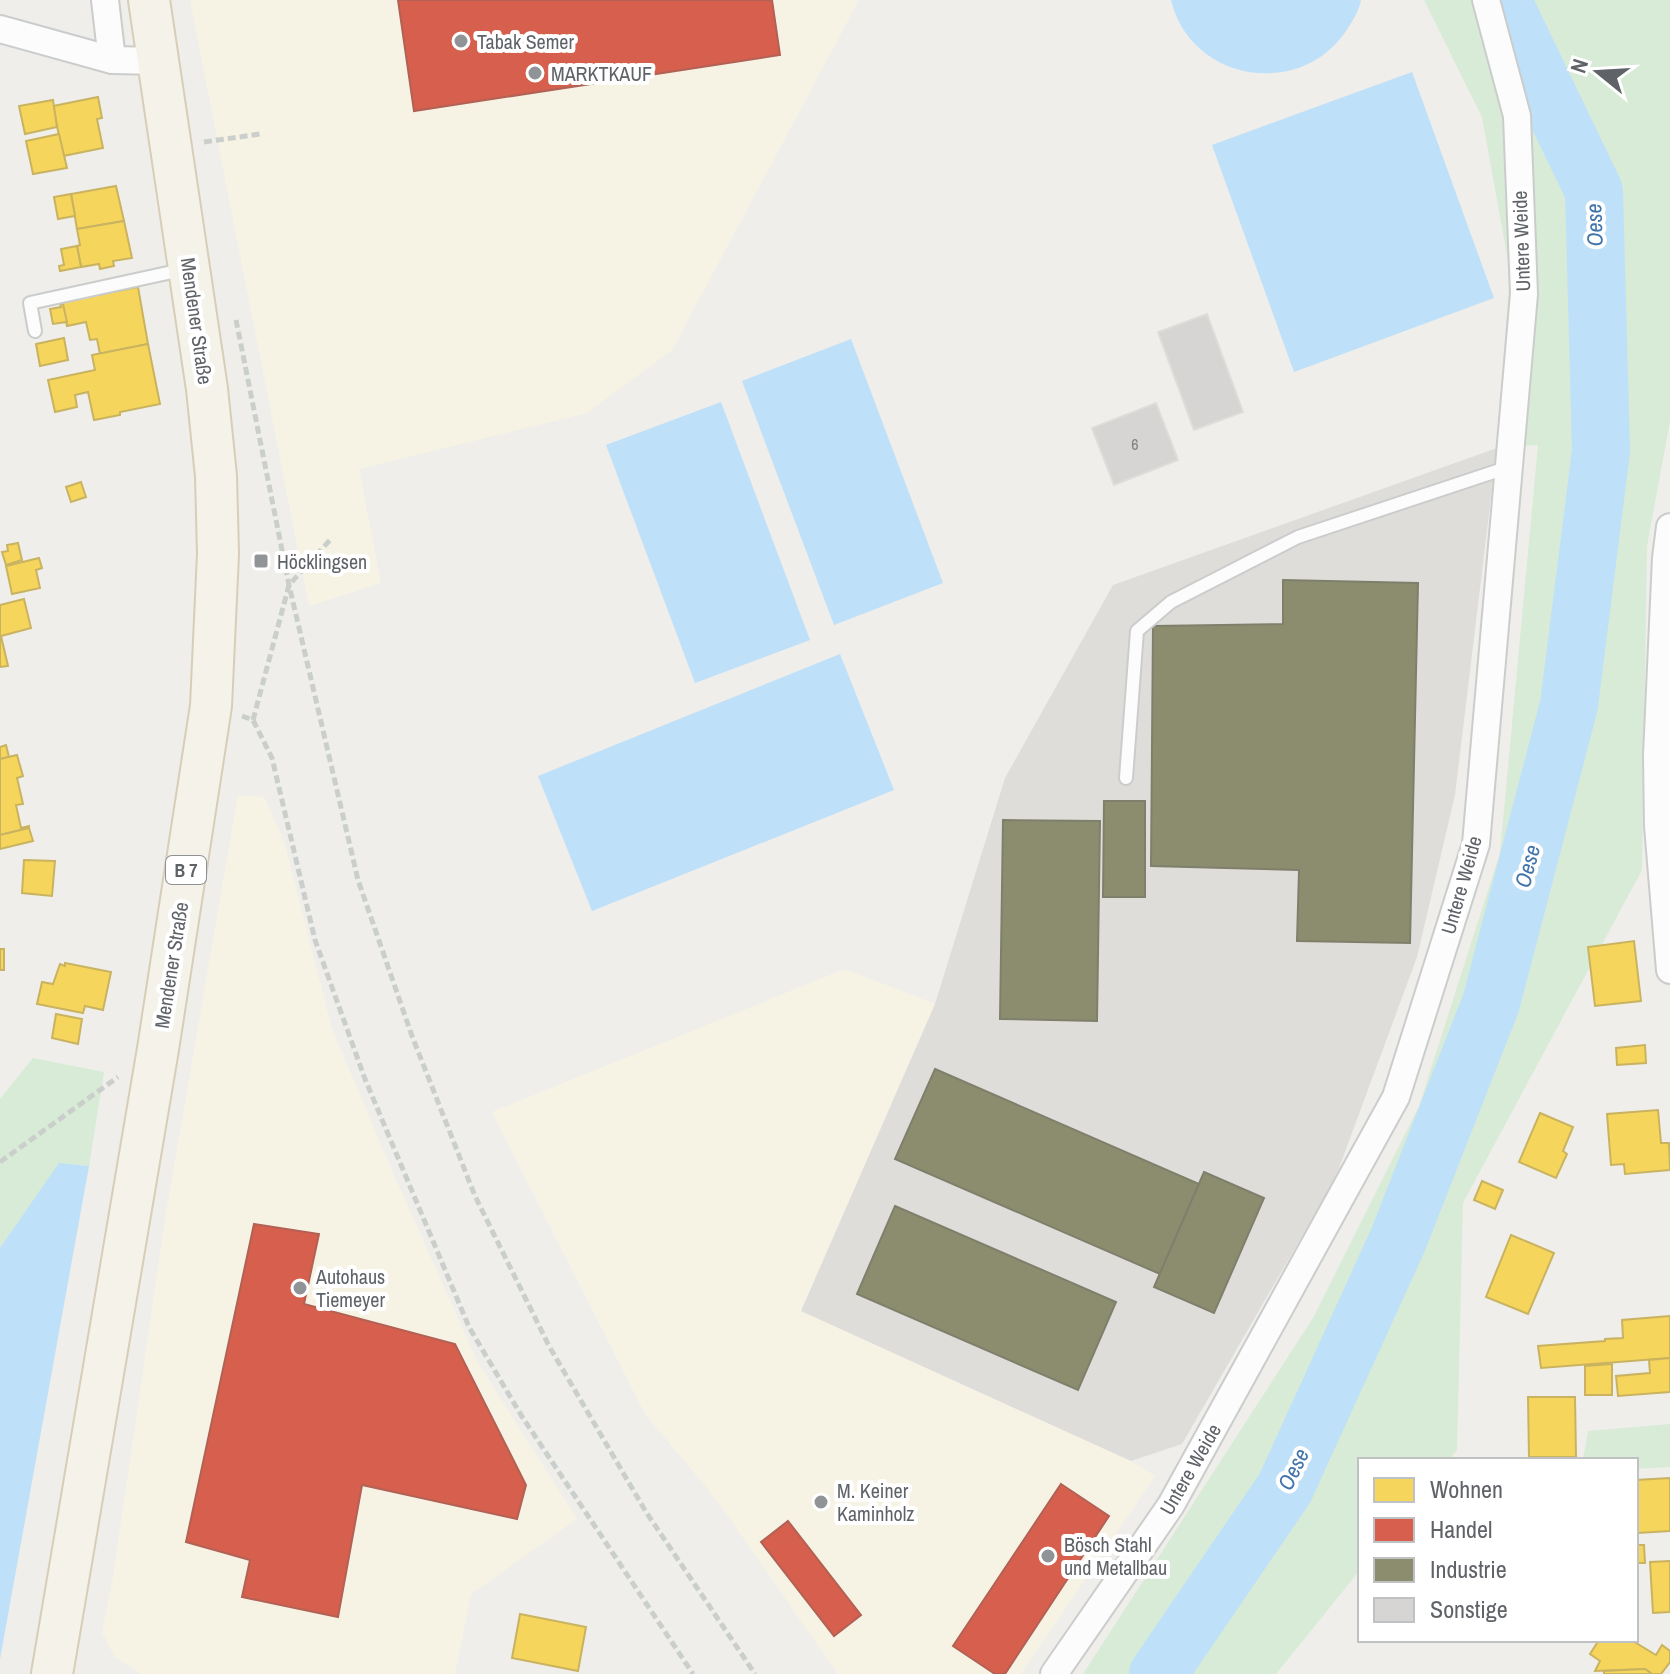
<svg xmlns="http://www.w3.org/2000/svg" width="1670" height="1674" font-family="'Archivo Narrow',sans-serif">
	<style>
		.commercial { fill: #f7f3e4 }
		.industrial { fill: #dfddda }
		.green { fill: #d8ebd6 }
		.water { fill: #bfe0f9 }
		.homes { fill: #f6d55c; stroke: #c9b360; stroke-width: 2 }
		.shops { fill: #d6604d; stroke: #b26155; stroke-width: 2 }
		.industry { fill: #8c8c6e; stroke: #7e806c; stroke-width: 2 }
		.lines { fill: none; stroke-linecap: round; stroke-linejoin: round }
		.river { stroke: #bfe0f9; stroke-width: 58 }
		.building { fill: #d6d5d3; stroke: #deddd9; stroke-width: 2 }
		.lane-casing { stroke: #cbcccc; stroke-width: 16 }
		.street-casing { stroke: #cbcccc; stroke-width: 30 }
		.primary-casing { stroke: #d7ceb8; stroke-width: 44 }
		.path { stroke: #cacfcc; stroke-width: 5; stroke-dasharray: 8 4; stroke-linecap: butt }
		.lane { stroke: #fdfcfc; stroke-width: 12 }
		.street { stroke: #fdfcfc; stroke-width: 26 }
		.primary { stroke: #f4f2e9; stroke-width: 40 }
		.poi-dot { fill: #919496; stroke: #fff; stroke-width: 3 }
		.labels { text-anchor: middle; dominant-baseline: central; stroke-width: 8; stroke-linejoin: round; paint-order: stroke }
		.number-label { font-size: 16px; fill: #7e8184 }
		.shield { fill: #fff; stroke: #8f9295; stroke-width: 2 }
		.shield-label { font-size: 18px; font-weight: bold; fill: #5f6368 }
		.poi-label { font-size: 20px; fill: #5f6368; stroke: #fff; text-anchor: start }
		.street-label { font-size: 20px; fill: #5f6368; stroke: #fff }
		.water-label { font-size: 22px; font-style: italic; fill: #4174aa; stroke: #fff }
	</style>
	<rect width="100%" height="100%" fill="#efeeea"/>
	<g class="commercial">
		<path d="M190,0H859L672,350L587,413L359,469L381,583L309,606Z"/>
		<path d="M238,795L264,797L284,841L332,1029L393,1173L478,1363L577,1519L471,1594L455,1674H141L115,1657L102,1632L113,1577L166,1213Z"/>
		<path d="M845,969L935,1004L801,1311L1131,1461L1155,1476L1021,1674H838L716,1499L645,1414L492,1112Z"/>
	</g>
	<path class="industrial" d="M1497,448L1455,795L1417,957L1335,1179L1182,1444L1131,1461L801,1311L935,1004L1005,778L1113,585Z"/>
	<g class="green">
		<path d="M1424,0H1670V421L1647,546L1642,870L1463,1203L1457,1450L1449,1460H1360V1570L1276,1674H1083L1313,1318L1419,1106L1500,853L1538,445L1497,448L1510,272L1482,117Z"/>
		<path d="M33,1058L104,1072L89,1166L59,1164L0,1248V1099Z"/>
		<path d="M1670,1424V1467L1636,1469V1460H1583L1588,1431Z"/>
	</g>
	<g class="water">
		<path d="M1171,0H1361C1359,11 1354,18 1348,28C1303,100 1191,83 1171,0Z"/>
		<path d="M1412,72L1494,298L1294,372L1212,145Z"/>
		<path d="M851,339L943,583L834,625L742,381Z"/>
		<path d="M721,402L810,640L695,683L606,445Z"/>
		<path d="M840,654L894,790L592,911L538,776Z"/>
		<path d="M59,1163L89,1166L0,1659V1248Z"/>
	</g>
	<g class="homes">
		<path d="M98,97L102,118L97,119L103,148L63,156L53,106Z"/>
		<path d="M53,100L57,127L25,134L19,106Z"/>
		<path d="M59,134L67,168L33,174L26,141Z"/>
		<path d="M116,186L124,221L77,229L71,194Z"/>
		<path d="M71,194L75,216L58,219L54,197Z"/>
		<path d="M124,221L132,258L113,261L114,266L100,269L99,264L81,267L77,246L80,245L77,229Z"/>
		<path d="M77,246L81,267L60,271L59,266L64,265L61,249Z"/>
		<path d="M138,287L148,344L100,354L97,339L90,340L86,322L67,326L62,302Z"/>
		<path d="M60,304H63L67,322L53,324L50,309L61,307Z"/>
		<path d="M64,338L68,360L40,366L36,344Z"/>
		<path d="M148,344L160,404L120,412V415L94,420L88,392L75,395L77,407L55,412L48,380L95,370L92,355Z"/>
		<path d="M81,482L86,497L71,502L66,487Z"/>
		<path d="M18,543L22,560L6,565L2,552L8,551L7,545Z"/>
		<path d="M39,558L42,568L36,570L40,588L12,594L6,566Z"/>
		<path d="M24,599L31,628L1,636L8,666L0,667V605Z"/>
		<path d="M6,745L9,757L0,759V747Z"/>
		<path d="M17,755L23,776L17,778L23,804L16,805L21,828L29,826V828L0,835V759Z"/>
		<path d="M29,828L33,841L0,849V835Z"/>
		<path d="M24,860L55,861L52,896L22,893Z"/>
		<path d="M1634,941L1641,1001L1595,1006L1588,947Z"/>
		<rect x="0" y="949" width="4" height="21"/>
		<path d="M65,963L111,972L103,1010L85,1006L83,1013L37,1004L42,982L53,984L60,964L65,966Z"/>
		<path d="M56,1014L82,1019L78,1044L52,1038Z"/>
		<path d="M1645,1045L1646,1063L1617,1065L1616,1048Z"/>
		<path d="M1658,1110L1661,1143H1669L1670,1170L1625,1174L1624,1164L1611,1165L1607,1114Z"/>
		<path d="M1540,1113L1573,1127L1563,1151L1567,1154L1556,1178L1519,1162Z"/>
		<path d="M1482,1181L1503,1190L1495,1209L1474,1200Z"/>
		<path d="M1511,1235L1554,1253L1528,1314L1486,1297Z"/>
		<path d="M1670,1316V1358L1541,1368L1538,1346L1605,1341V1339L1623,1338L1622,1320Z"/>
		<path d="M1670,1358V1392L1618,1396L1616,1376L1650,1373L1649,1360Z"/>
		<path d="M1612,1364V1395H1585V1366Z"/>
		<path d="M1528,1397H1575L1576,1457H1529Z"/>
		<path d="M1670,1478V1531L1638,1533L1636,1480Z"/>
		<path d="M1636,1545H1644L1645,1563H1636Z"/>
		<path d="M1670,1561V1612L1653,1613L1650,1562Z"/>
		<path d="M520,1614L586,1627L578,1671L512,1658Z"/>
		<path d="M1599,1640H1631L1656,1655L1662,1645L1670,1651V1662L1661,1674H1652L1645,1669L1595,1671L1600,1661L1590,1654Z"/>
		<path d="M1645,1669L1652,1674H1604V1671Z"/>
	</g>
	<g class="shops">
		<path d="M398,0H772L780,55L414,111Z"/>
		<path d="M254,1224L319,1234L304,1304L455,1344L526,1485L517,1519L362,1485L338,1617L242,1597L250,1560L186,1542Z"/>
		<path d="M1061,1484L1109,1516L1005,1674H995L953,1646Z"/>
		<path d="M788,1521L861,1615L834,1636L761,1542Z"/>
	</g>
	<g class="industry">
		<path d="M1283,580L1418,583L1410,943L1297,941L1299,870L1151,866L1153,626L1283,624Z"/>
		<path d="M1104,801H1145V897H1103Z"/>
		<path d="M1003,820L1100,821L1097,1021L1000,1019Z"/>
		<path d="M935,1069L1199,1184L1160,1274L895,1159Z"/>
		<path d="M1204,1172L1264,1198L1214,1313L1154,1287Z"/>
		<path d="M895,1206L1116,1302L1078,1390L857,1294Z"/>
	</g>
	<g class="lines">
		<path class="river" d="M1158,1674L1285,1488L1398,1240L1491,1003L1569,705L1601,451L1594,191L1502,0"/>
	</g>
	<g class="building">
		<path d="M1207,314L1243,412L1194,430L1158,332Z"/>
		<path d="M1156,403L1178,460L1114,485L1092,428Z"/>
	</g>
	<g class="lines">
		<defs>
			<g id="lane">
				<path d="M35,331L30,303L186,269"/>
				<path d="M1126,778L1137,631L1171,602L1298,537L1509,467"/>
			</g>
			<g id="street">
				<path d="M105,0L112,60"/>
				<path d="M0,29L112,60L159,61"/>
				<path d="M1670,527L1666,558L1657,755L1658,826L1670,970"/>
				<path d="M1054,1674L1171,1505L1396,1097L1476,844L1524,294L1517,116L1486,0"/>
			</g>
			<path id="primary" d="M52,1674L158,1049L211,706L218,554L216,476L207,389L149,0"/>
		</defs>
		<use href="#lane" class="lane-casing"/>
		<use href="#street" class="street-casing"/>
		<use href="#primary" class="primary-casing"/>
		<g class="path">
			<path d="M204,142L260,134"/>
			<path d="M236,320L289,585L358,880L412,1036L475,1196L549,1346L646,1512L755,1674"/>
			<path d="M242,716L253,720L272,758L315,940L365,1079L469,1327L521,1415L693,1674"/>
			<path d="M253,720L289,585L330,540"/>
			<path d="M0,1162L118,1077"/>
		</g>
		<use href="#lane" class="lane"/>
		<use href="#street" class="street"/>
		<use href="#primary" class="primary"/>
	</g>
	<g class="poi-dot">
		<circle cx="461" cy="41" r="8"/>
		<circle cx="535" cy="73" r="8"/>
		<rect x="253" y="553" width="16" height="16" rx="4"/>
		<circle cx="300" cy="1288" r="8"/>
		<circle cx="821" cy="1502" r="8"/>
		<circle cx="1048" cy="1556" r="8"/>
	</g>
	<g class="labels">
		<g class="number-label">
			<text x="1135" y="444">6</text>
		</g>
		<rect class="shield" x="166" y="856" width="40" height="28" rx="6"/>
		<g class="shield-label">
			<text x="186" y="870">B 7</text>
		</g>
		<g class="poi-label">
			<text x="477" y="41">Tabak Semer</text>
			<text x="551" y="73">MARKTKAUF</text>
			<text x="277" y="561">Höcklingsen</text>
			<text x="316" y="1276">Autohaus<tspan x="316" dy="23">Tiemeyer</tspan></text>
			<text x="837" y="1490">M. Keiner<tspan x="837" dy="23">Kaminholz</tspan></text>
			<text x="1064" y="1544">Bösch Stahl<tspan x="1064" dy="23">und Metallbau</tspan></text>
		</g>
		<g class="street-label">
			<text transform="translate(1521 241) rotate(-92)">Untere Weide</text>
			<text transform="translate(197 321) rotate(82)">Mendener Straße</text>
			<text transform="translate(1461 885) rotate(-74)">Untere Weide</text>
			<text transform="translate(171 965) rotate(-81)">Mendener Straße</text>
			<text transform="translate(1190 1469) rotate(-60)">Untere Weide</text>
		</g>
		<g class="water-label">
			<text transform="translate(1594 225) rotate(-92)">Oese</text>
			<text transform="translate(1527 866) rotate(-75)">Oese</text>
			<text transform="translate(1293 1469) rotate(-64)">Oese</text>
		</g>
	</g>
	<rect x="1358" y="1458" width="280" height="184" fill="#ffffff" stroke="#bfc1c3" stroke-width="2"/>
	<rect x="1374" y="1478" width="40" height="24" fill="#f6d55c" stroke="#bfc1c3" stroke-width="2"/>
	<text x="1430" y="1498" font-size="24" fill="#5f6368">Wohnen</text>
	<rect x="1374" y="1518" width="40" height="24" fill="#d6604d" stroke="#bfc1c3" stroke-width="2"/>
	<text x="1430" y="1538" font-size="24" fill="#5f6368">Handel</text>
	<rect x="1374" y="1558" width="40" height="24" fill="#8c8c6e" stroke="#bfc1c3" stroke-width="2"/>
	<text x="1430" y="1578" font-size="24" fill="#5f6368">Industrie</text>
	<rect x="1374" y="1598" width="40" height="24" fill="#d6d5d3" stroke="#bfc1c3" stroke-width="2"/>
	<text x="1430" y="1618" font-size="24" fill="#5f6368">Sonstige</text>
	<g transform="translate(1598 72) rotate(288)" stroke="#ffffff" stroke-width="6" paint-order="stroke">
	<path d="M0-6L14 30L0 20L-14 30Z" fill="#5f6368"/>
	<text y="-12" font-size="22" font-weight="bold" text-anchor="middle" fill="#5f6368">N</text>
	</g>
</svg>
